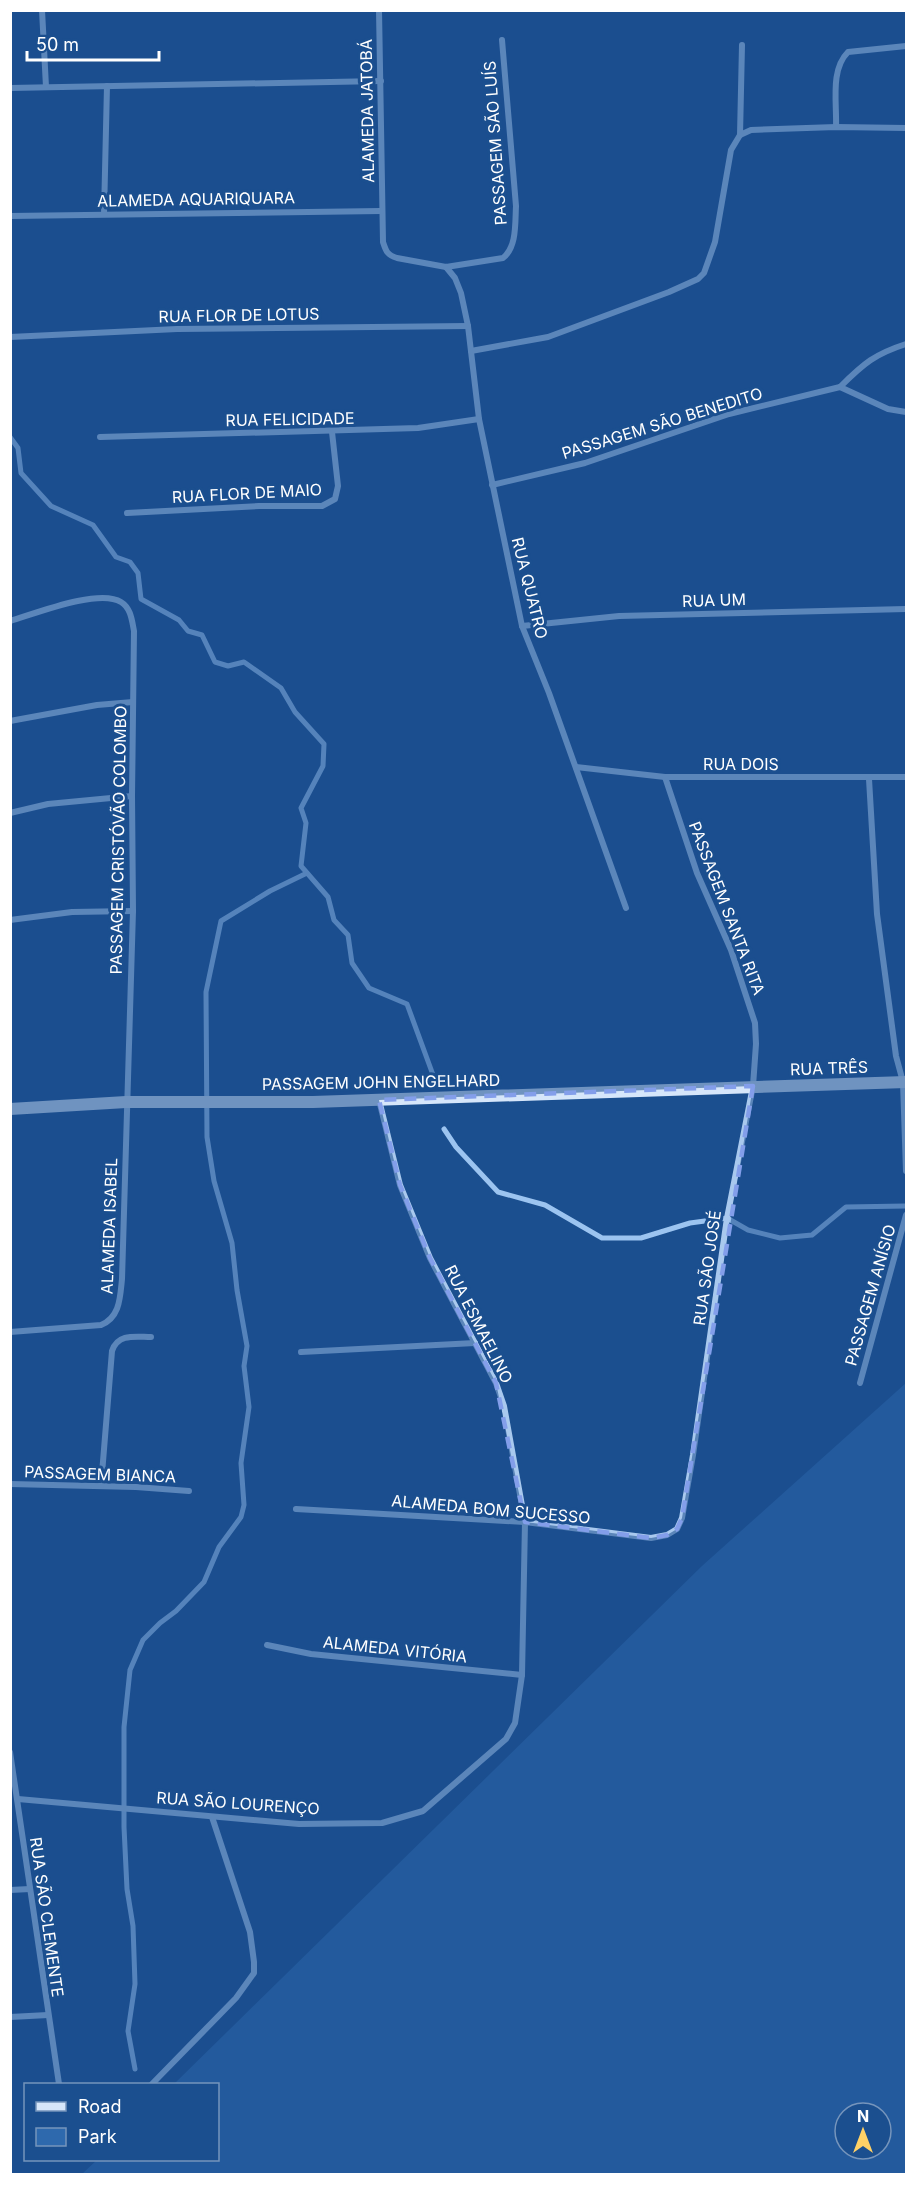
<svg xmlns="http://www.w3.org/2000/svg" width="917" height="2185" font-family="Inter,sans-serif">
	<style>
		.green { fill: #2e69ad; fill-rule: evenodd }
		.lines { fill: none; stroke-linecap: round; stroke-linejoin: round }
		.stream { stroke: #9cc4f0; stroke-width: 5 }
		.street { stroke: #a9c9ee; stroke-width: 6 }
		.secondary { stroke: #d6e6fa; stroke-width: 12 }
		.marked { fill: none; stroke: #839eea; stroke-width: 4.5; stroke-dasharray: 12 8; stroke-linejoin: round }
		.labels { text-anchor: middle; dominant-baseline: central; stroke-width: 6; stroke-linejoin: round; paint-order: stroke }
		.street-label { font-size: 16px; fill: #fff; stroke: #1b4f8f }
	</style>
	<rect width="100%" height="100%" fill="#1b4f8f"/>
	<path class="green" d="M906,1383V2174H82L97,2160H218V2084H174L702,1566ZM845,2113H881V2149H845Z"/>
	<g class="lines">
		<g class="stream">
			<path d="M10,437L18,448L21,473L51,506L93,525L116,557L130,562L138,573L141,599L179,620L188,631L202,635L215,662L228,666L244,662L281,688L295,712L324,744L323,766L301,808L306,823L301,866L328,897L334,920L348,935L352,963L369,988L407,1004L436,1083"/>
			<path d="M444,1129L456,1147L498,1192L545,1205L602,1238H641L690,1223L727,1218L748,1230L780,1238L812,1235L846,1207L906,1206"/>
			<path d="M135,2069L128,2031L135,1984L133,1926L127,1889L124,1827V1727L130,1670L143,1640L160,1623L176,1611L204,1582L219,1547L241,1517L244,1505L241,1463L249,1407L244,1366L247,1346L237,1290L232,1243L214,1181L207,1137L206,992L221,921L270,891L307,873"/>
		</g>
		<g class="street">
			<path d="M42,10L46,87"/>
			<path d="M379,10L383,242C386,251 387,255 397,258L446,267L503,258C517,247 515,223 516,206L502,40"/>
			<path d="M10,88L381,81"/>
			<path d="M836,127C837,103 830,70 848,52L906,46"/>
			<path d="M740,135L742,45"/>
			<path d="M104,214L107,86"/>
			<path d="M10,216L381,211"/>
			<path d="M446,267L455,278L461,293L468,326L479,419L522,626L549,693L626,908"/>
			<path d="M10,337L177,329L468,326"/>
			<path d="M471,351L548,337L669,292L698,279L704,273L715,242L731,150L740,135L751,130L836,127L906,128"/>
			<path d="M840,387C864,363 875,354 906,344"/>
			<path d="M100,437L418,428L479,419"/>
			<path d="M492,485L585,463L729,414L840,387L888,409L906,412"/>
			<path d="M127,513L259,506H322L335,499L338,486L332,432"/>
			<path d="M10,621C34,614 99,588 121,602C131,608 132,621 134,631L132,796L133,911L122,1279C120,1298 120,1317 101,1325L10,1332"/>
			<path d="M522,626L619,616L906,609"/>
			<path d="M10,721L97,705L133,702"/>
			<path d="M576,767L665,777H906"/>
			<path d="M869,779L877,914L896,1056L903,1082L906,1171"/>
			<path d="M10,813L48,804L132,796"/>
			<path d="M10,920L72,912L133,911"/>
			<path d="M301,1352L475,1343"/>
			<path d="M860,1383L906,1215"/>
			<path d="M10,1484L136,1487L189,1491"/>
			<path d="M101,1486L112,1351C118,1333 136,1337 151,1337"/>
			<path d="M296,1509L525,1522L651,1538L667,1535L677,1529L682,1518L693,1455L727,1218L753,1086L756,1044L755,1023L731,950L697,873L665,777"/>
			<path d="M267,1645L311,1654L522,1675"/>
			<path d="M10,1752L59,2084"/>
			<path d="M18,1799L299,1824L382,1823L423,1811L506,1739L515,1723L522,1675L525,1522L504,1406L496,1383L430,1258L400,1185L379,1100"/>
			<path d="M10,1890L30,1889"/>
			<path d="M10,2017L48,2015"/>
			<path d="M152,2084L236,1998L254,1973V1962L250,1932L212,1817"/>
		</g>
		<path class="secondary" d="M10,1109L126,1102H313L906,1082"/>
	</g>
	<path d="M0 0H917V2185H0ZM753,1086L682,1518L677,1529L667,1535L651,1538L525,1522L496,1383L430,1258L400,1185L379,1100Z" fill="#1b4f8f" fill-opacity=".55" fill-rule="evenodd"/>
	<path class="marked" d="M753,1086L682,1518L677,1529L667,1535L651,1538L525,1522L496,1383L430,1258L400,1185L379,1100Z"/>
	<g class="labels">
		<g class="street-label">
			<text transform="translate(367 111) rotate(-91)">ALAMEDA JATOBÁ</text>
			<text transform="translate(495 143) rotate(-94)">PASSAGEM SÃO LUÍS</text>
			<text transform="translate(196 199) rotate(-1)">ALAMEDA AQUARIQUARA</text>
			<text transform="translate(239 315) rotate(-1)">RUA FLOR DE LOTUS</text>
			<text transform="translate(290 419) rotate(-1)">RUA FELICIDADE</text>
			<text transform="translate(662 423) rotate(-17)">PASSAGEM SÃO BENEDITO</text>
			<text transform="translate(247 493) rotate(-3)">RUA FLOR DE MAIO</text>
			<text transform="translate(530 588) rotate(76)">RUA QUATRO</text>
			<text transform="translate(714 600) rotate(-2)">RUA UM</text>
			<text x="741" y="764">RUA DOIS</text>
			<text transform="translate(118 840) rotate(-89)">PASSAGEM CRISTÓVÃO COLOMBO</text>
			<text transform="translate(727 908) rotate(69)">PASSAGEM SANTA RITA</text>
			<text transform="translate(829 1068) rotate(-2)">RUA TRÊS</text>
			<text transform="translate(381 1082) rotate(-1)">PASSAGEM JOHN ENGELHARD</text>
			<text transform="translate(109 1226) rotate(-88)">ALAMEDA ISABEL</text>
			<text transform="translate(707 1268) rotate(-82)">RUA SÃO JOSÉ</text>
			<text transform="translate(870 1295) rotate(-74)">PASSAGEM ANÍSIO</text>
			<text transform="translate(479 1324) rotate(63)">RUA ESMAELINO</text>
			<text transform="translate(100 1474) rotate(2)">PASSAGEM BIANCA</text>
			<text transform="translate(491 1509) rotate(5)">ALAMEDA BOM SUCESSO</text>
			<text transform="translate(395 1649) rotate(6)">ALAMEDA VITÓRIA</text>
			<text transform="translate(238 1803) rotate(4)">RUA SÃO LOURENÇO</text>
			<text transform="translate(47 1917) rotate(82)">RUA SÃO CLEMENTE</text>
		</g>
	</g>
	<rect width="917" height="2185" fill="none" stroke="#ffffff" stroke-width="24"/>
	<rect x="24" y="2083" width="195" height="78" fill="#1b4f8f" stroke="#7695bc" stroke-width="1.5"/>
	<rect x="36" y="2102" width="30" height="9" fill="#d6e6fa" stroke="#7695bc" stroke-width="1.5"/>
	<text x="78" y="2113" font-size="18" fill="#ffffff">Road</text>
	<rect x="36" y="2128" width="30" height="18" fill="#2e69ad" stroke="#7695bc" stroke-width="1.5"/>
	<text x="78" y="2143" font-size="18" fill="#ffffff">Park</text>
	<g transform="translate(863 2131)"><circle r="28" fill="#1b4f8f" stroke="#7695bc" stroke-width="1.5"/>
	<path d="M0-4.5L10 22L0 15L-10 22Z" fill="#ffd166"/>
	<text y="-9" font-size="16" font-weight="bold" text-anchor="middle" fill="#ffffff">N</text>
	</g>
	<path d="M27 51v9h132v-9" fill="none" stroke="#ffffff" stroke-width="3"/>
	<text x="36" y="51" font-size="18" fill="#ffffff" stroke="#1b4f8f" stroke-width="4.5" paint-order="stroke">50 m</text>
</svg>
